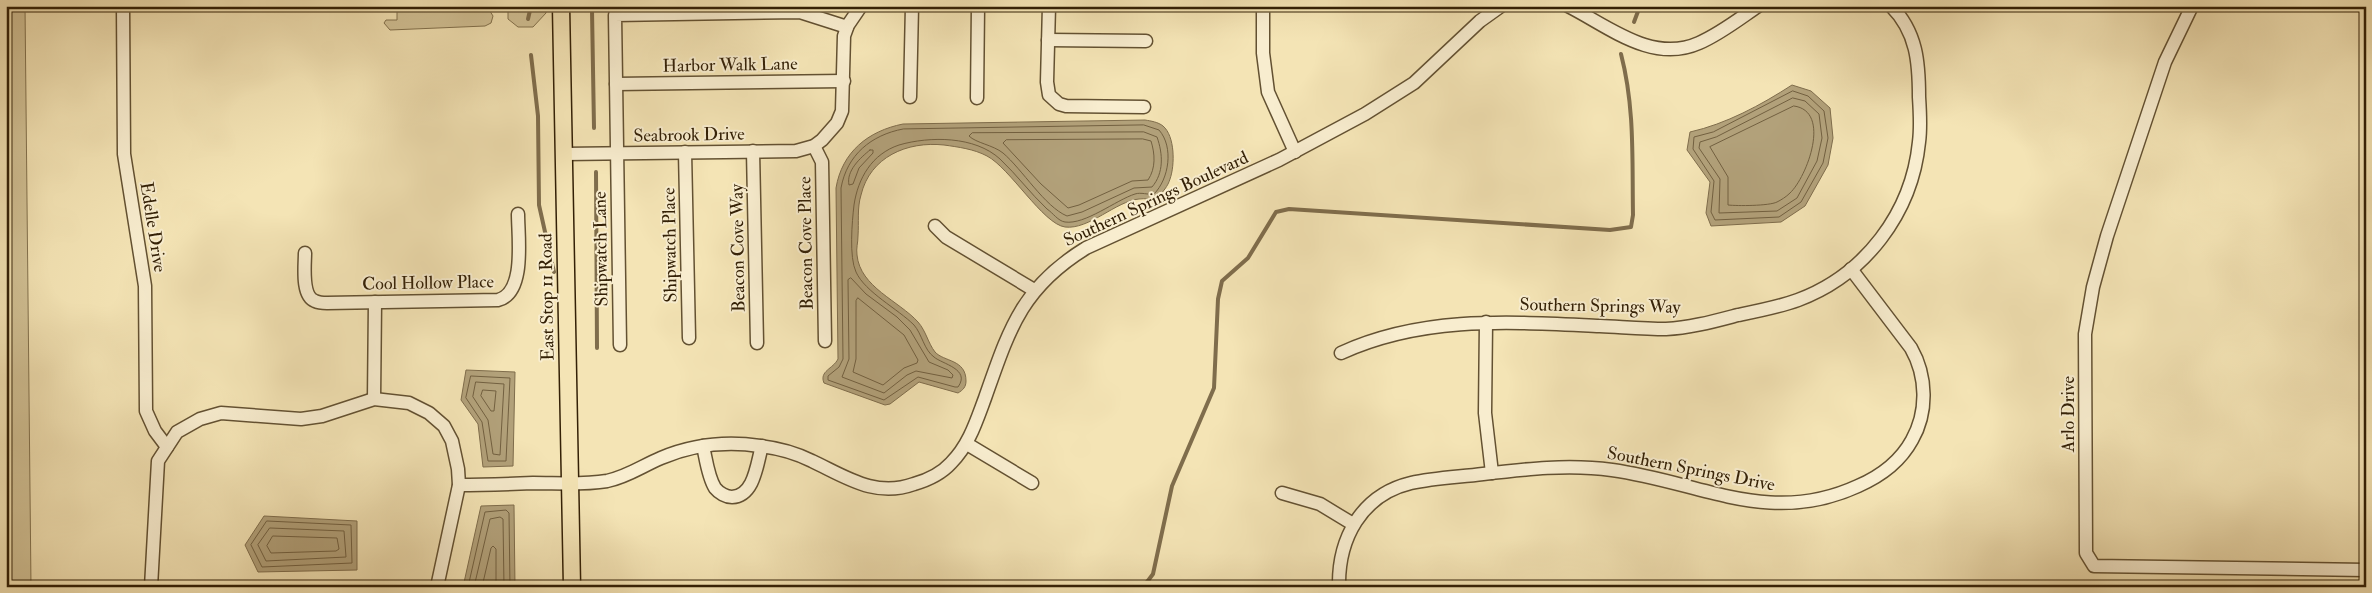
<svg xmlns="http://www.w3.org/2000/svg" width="2372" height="593" font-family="'IM FELL Double Pica',serif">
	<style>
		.green { fill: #d3c397; stroke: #83724e }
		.water { fill: #b2a17a; stroke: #7f6d4c }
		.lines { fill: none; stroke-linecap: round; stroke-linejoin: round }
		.shore { stroke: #726040; stroke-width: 1 }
		.stream { stroke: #7f6d4c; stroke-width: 4 }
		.minor-casing { stroke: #635132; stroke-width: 15 }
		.major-casing { stroke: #332006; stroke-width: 19 }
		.minor { stroke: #f8edcf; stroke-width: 12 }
		.major { stroke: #f4e4b5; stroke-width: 16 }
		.labels { text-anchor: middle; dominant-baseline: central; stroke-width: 4; stroke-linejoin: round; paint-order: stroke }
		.street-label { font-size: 18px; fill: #332006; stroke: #f8edcf }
	</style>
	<rect width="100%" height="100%" fill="#f4e4b5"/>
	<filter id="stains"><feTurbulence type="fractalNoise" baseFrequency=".004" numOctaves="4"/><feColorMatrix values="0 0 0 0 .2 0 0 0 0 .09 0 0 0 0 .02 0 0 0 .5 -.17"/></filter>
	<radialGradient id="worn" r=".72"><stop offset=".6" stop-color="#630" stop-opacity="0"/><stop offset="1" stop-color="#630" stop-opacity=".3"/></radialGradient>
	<g class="green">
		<path d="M6,6H25L31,587H6Z"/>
		<path d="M397,6L488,8L493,16L491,23L485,26L390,30L384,23L386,20H397Z"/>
		<path d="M508,6H547V7L546,13L533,27H518L508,19Z"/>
	</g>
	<g class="water">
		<path d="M1792,85L1811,91L1830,108L1833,138L1828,165L1805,206L1781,222L1711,226L1706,213L1710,182L1687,150L1690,132C1726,124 1761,105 1792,85Z"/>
		<path d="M1145,120C1151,121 1158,122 1163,126C1175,136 1175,165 1170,179C1168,186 1163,192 1157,198C1151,200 1145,198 1139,199C1116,201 1089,230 1065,227C1043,224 1010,168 987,156C974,149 958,147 944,145C907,141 870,157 861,195C857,208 859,222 858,236C858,243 856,248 857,255C860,287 899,301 918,322C926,331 928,343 935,352C944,362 966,359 966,381C966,387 963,390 958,393L919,382L890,404L885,405L824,383C819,371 833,369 838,359L836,188C842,152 868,131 903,124Z"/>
		<path d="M466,370L515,372L513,466L483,467L478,424L461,400Z"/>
		<path d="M514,505L515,587H463L481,506Z"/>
		<path d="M264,516L357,521V570L258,572L245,545Z"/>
	</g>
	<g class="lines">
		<g class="shore">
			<path d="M1793,91L1808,96L1824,111L1828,138L1823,163L1801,202L1779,217L1715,220L1711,212L1714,181L1693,149L1694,137L1713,132Z"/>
			<path d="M1793,98L1805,101L1819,114L1822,138L1817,161L1797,198L1777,211L1719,213L1720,179L1699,148L1700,142L1716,137Z"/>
			<path d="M1794,106C1832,111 1807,177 1790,193C1786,197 1781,200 1777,202C1769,206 1737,206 1728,205V177L1710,147Z"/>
			<path d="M1144,125L1159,130C1174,147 1169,179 1154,194C1148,195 1141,192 1135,194C1116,200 1085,225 1065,222C1058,221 1053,213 1047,209C1030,193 1017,175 1000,159C975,136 930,136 899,145C872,154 858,178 854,205C852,222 849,257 856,272C865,292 898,309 914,325C922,334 924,350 934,357C942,364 971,369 958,387H955L918,377L884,400L828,380V376L839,367L843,359L841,188C847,155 871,135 903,129Z"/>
			<path d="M1144,132L1157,137C1163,154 1164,173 1152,187L1134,188L1082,212L1067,216C1045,207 1022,169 1003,153C993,145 976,143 969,136L972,133Z"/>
			<path d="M1143,139L1151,141C1155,154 1156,168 1148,180L1132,181L1079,205L1068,208L1041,184L1003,143L1006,140Z"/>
			<path d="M870,150H873V153L859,168L853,184L849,185C846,171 860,158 870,150Z"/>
			<path d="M851,278L866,294L897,317L910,330L929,362L948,370L953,375L952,378L916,371L907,375L884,393L842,377L849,359L848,280Z"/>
			<path d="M858,298L904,335L918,360L917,363L904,368L883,385L853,372L856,359V301Z"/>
			<path d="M471,376L510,378L506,461H488L482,422L466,398Z"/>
			<path d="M476,382L504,384L500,455L493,454L488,420L473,397Z"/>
			<path d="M483,390L496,391L494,411H491L481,396Z"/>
			<path d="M267,521L351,525L352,563L262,567L251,545Z"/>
			<path d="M270,528L344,531L346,557L266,561L258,545Z"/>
			<path d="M273,536L337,538L339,549L336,551L271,553L267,546Z"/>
			<path d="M468,587L485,512L506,510L509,513L510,587"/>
			<path d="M474,587L490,519L500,517L503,519L504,587"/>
			<path d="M482,587L491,548L493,546L496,549V587"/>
		</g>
		<g class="stream">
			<path d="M592,10L594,128"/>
			<path d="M528,19L531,6"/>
			<path d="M1634,22L1640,6"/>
			<path d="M531,55L538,116L539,205L554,272"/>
			<path d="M596,172L597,348"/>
			<path d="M1140,587L1147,582L1153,574L1172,486L1214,388L1218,299L1222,281L1248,258L1276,212L1289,209L1610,230L1631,227L1633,215C1632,160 1635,108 1621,54"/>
		</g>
		<defs>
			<g id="minor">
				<path d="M123,6L124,154L145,286L146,411L155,431L167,447"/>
				<path d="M1049,6L1047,82L1049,95L1059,104L1066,106L1144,107"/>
				<path d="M1263,6V53L1268,92L1295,152"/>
				<path d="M1568,6C1608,26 1652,64 1699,43C1720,34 1739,19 1758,6"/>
				<path d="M2192,6L2165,62L2107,236L2093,287L2085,334L2086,553L2094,566L2366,570"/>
				<path d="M1048,40L1146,41"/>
				<path d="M616,84L844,81"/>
				<path d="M910,97L912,6"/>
				<path d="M977,98L978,6"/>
				<path d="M814,146L822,162L825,341"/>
				<path d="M753,151L757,343"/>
				<path d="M685,152L689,338"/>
				<path d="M564,154L796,151L814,146L822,140L837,123L842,111L844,36L848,25L861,6"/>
				<path d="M935,226L946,237L1034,290"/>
				<path d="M305,253C305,265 301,296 315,301C319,303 323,303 327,303L498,300C526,293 518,237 518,214"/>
				<path d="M1486,322L1485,413L1492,473"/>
				<path d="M620,345L615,15L800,12L847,27"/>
				<path d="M1341,353C1424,315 1512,322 1600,326C1622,327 1644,329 1666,329C1690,328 1715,321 1738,315C1758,311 1779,307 1798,300C1865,275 1912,213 1919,142C1921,127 1920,112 1919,97C1919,63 1917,32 1891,6"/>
				<path d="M374,399L375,302"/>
				<path d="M967,444L1032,483"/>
				<path d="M703,446C706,459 708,477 715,488C719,493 726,497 732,497C755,496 757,462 762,446"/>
				<path d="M459,485C484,485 509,484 533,483C558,483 583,485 607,481C627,477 642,466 661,458C692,445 726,441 760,446C778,448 796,453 812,461C846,477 875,498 914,484C928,480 941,474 951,463C969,445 976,422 985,398C1009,330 1021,288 1086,248L1279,160L1365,114L1414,83L1480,21L1501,6"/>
				<path d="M1282,493L1320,504L1353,524"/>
				<path d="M151,587L158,461L177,432L200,419L221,413L301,419L322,416L374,399L409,403L429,413L444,426L452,441L458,469L459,485L437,587"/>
				<path d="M1339,587C1338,539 1361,495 1411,483C1434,478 1459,477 1483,474C1526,469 1569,464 1612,470C1701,482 1769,527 1858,486C1881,476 1900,462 1912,440C1928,412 1927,376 1911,348L1851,269"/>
			</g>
			<path id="major" d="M561,6L572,587"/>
		</defs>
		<use href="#minor" class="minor-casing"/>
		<use href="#major" class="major-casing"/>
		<use href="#minor" class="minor"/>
		<use href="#major" class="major"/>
	</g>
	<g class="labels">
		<g class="street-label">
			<text transform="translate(730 65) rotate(-1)">Harbor Walk Lane</text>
			<text transform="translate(689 135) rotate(-1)">Seabrook Drive</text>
			<text transform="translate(1156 199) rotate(-25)">Southern Springs Boulevard</text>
			<text transform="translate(153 227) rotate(81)">Edelle Drive</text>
			<text transform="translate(806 243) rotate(-91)">Beacon Cove Place</text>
			<text transform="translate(670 245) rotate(-91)">Shipwatch Place</text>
			<text transform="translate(738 248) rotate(-91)">Beacon Cove Way</text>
			<text transform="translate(601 249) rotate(-91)">Shipwatch Lane</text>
			<text transform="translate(428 283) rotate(-1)">Cool Hollow Place</text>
			<text transform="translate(547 297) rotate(-91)">East Stop 11 Road</text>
			<text transform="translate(1600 306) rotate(1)">Southern Springs Way</text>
			<text transform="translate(2068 414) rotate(-90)">Arlo Drive</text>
			<text transform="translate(1691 469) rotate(11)">Southern Springs Drive</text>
		</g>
	</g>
	<rect width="2372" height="593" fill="none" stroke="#f4e4b5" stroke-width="25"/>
	<rect x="8" y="8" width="2357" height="578" fill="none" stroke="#332006" stroke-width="2.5"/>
	<rect x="12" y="12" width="2347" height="568" fill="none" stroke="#332006"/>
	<rect width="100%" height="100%" filter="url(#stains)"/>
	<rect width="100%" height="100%" fill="url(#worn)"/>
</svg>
